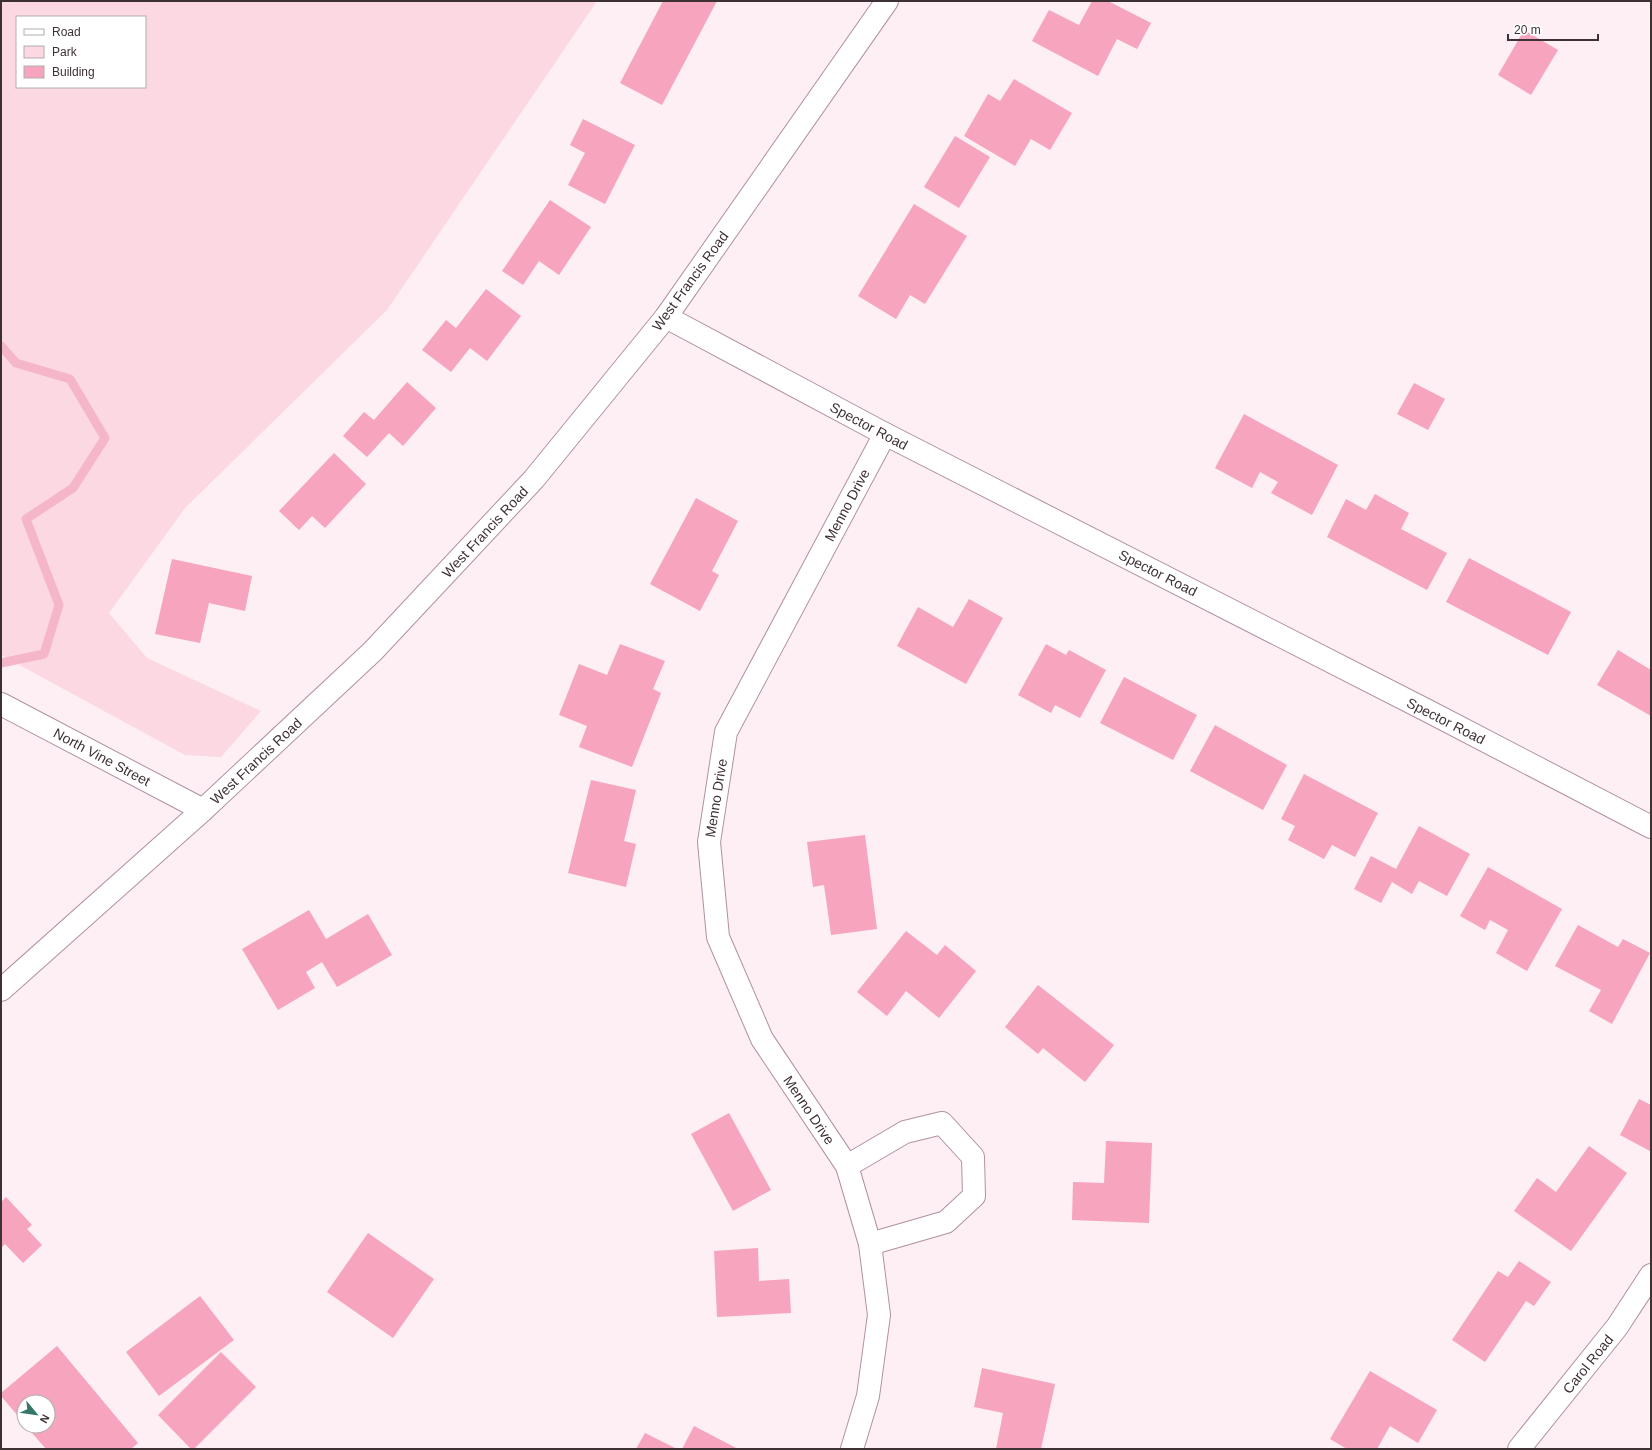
<svg xmlns="http://www.w3.org/2000/svg" width="1652" height="1450" font-family="Arial,sans-serif">
	<style>
		.green { fill: #fbd8e2; fill-rule: evenodd }
		.lines { fill: none; stroke-linecap: round; stroke-linejoin: round }
		.stream { stroke: #f5b6c9; stroke-width: 9 }
		.building { fill: #f7a4be }
		.minor-casing { stroke: #b1929b; stroke-width: 24 }
		.tertiary-casing { stroke: #b1929b; stroke-width: 24 }
		.minor { stroke: #fff; stroke-width: 22 }
		.tertiary { stroke: #fff; stroke-width: 22 }
		.labels { text-anchor: middle; dominant-baseline: central; stroke-width: 4; stroke-linejoin: round; paint-order: stroke }
		.street-label { font-size: 14px; fill: #3e3134; stroke: #fff }
	</style>
	<rect width="100%" height="100%" fill="#fdeff3"/>
	<path class="green" d="M1,1H597L387,310L185,508L109,613L147,658L261,711L221,757L185,755L1,655ZM17,17H145V87H17Z"/>
	<g class="lines">
		<path class="stream" d="M1,346L16,363L70,379L105,438L73,488L26,519L59,605L44,654L1,663"/>
	</g>
	<g class="building">
		<path d="M663,1H717L662,105L620,83Z"/>
		<path d="M1092,1H1108L1151,23L1137,49L1117,39L1098,76L1032,41L1049,10L1079,25Z"/>
		<path d="M1524,30L1558,50L1531,95L1498,75Z"/>
		<path d="M1014,79L1072,113L1050,150L1031,139L1015,166L964,136L988,94L1000,101Z"/>
		<path d="M583,119L635,145L605,204L568,185L585,153L570,145Z"/>
		<path d="M955,136L990,157L959,208L924,187Z"/>
		<path d="M550,200L591,227L559,275L539,261L523,285L502,271Z"/>
		<path d="M914,204L967,236L925,304L910,295L896,319L858,296Z"/>
		<path d="M486,289L521,316L487,361L470,348L451,372L422,350L446,320L456,328Z"/>
		<path d="M407,382L436,408L403,446L389,433L367,457L343,436L364,412L374,420Z"/>
		<path d="M1414,383L1445,399L1428,430L1397,414Z"/>
		<path d="M1244,414L1338,465L1312,515L1271,493L1278,482L1260,472L1252,488L1215,468Z"/>
		<path d="M334,453L366,484L325,528L312,516L299,530L279,511Z"/>
		<path d="M1375,494L1409,513L1401,529L1447,553L1427,590L1327,537L1346,499L1366,510Z"/>
		<path d="M696,498L738,521L712,571L719,575L700,611L650,584Z"/>
		<path d="M1469,558L1571,612L1548,655L1446,602Z"/>
		<path d="M172,559L252,576L245,611L209,603L200,643L155,634Z"/>
		<path d="M969,599L1003,618L966,684L897,646L918,607L953,627Z"/>
		<path d="M620,644L665,661L653,689L661,693L632,767L579,747L587,726L559,715L579,664L607,675Z"/>
		<path d="M1046,644L1066,655L1069,650L1106,670L1080,718L1055,705L1051,713L1018,695Z"/>
		<path d="M1618,650L1651,670V716L1597,685Z"/>
		<path d="M1124,677L1197,715L1173,760L1100,723Z"/>
		<path d="M1215,725L1287,765L1263,810L1190,771Z"/>
		<path d="M1304,774L1378,813L1355,857L1332,845L1324,859L1288,840L1295,826L1281,819Z"/>
		<path d="M591,780L636,790L624,841L636,844L626,887L568,873Z"/>
		<path d="M1419,826L1470,854L1447,896L1419,881L1412,894L1392,882L1381,903L1354,889L1371,856L1396,869Z"/>
		<path d="M865,835L877,929L831,935L824,885L813,887L807,842Z"/>
		<path d="M1488,867L1562,909L1527,971L1496,953L1508,930L1490,920L1485,930L1460,916Z"/>
		<path d="M309,910L326,939L368,914L392,955L337,987L322,962L306,972L315,988L278,1010L242,949Z"/>
		<path d="M1578,925L1618,947L1623,939L1650,953L1612,1024L1589,1011L1601,990L1555,966Z"/>
		<path d="M906,931L937,955L945,945L976,971L939,1018L906,991L887,1016L857,992Z"/>
		<path d="M1038,985L1114,1045L1085,1082L1043,1048L1038,1054L1005,1027Z"/>
		<path d="M1639,1099L1651,1105L1650,1151L1620,1135Z"/>
		<path d="M729,1113L771,1190L733,1211L691,1134Z"/>
		<path d="M1106,1141L1152,1143L1149,1223L1072,1220L1073,1182L1104,1183Z"/>
		<path d="M1589,1146L1627,1173L1571,1251L1514,1211L1537,1178L1556,1192Z"/>
		<path d="M6,1197L32,1225L27,1229L42,1245L23,1263L5,1244L1,1248V1202Z"/>
		<path d="M368,1233L434,1279L393,1338L327,1292Z"/>
		<path d="M758,1248L759,1281L789,1279L791,1313L717,1317L714,1251Z"/>
		<path d="M1519,1261L1551,1282L1534,1306L1526,1301L1485,1362L1452,1340L1498,1271L1508,1277Z"/>
		<path d="M200,1296L234,1340L159,1396L126,1352Z"/>
		<path d="M57,1346L138,1443L131,1449H46L26,1426H48V1402H24V1423L1,1396V1393Z"/>
		<path d="M221,1352L256,1387L194,1449H191L158,1415Z"/>
		<path d="M982,1368L1055,1384L1041,1449H996L1003,1413L974,1407Z"/>
		<path d="M1370,1371L1437,1410L1418,1443L1390,1426L1377,1449H1347L1330,1439Z"/>
		<path d="M694,1426L738,1449H682Z"/>
		<path d="M645,1433L677,1449H636Z"/>
	</g>
	<g class="lines">
		<defs>
			<g id="minor">
				<path d="M666,317L885,434L1428,711L1651,827"/>
				<path d="M1,704L203,810"/>
				<path d="M847,1166L905,1132L942,1123L973,1157L974,1196L946,1222L870,1244"/>
				<path d="M852,1449L868,1396L879,1315L870,1244L847,1166L762,1039L718,937L709,842L726,732L885,434"/>
				<path d="M1519,1449L1617,1327L1651,1275"/>
			</g>
			<path id="tertiary" d="M1,990L203,810L373,651L534,479L666,317L887,1"/>
		</defs>
		<use href="#minor" class="minor-casing"/>
		<use href="#tertiary" class="tertiary-casing"/>
		<use href="#minor" class="minor"/>
		<use href="#tertiary" class="tertiary"/>
	</g>
	<g class="labels">
		<g class="street-label">
			<text transform="translate(690 281) rotate(-54)">West Francis Road</text>
			<text transform="translate(869 426) rotate(28)">Spector Road</text>
			<text transform="translate(847 505) rotate(-62)">Menno Drive</text>
			<text transform="translate(485 532) rotate(-47)">West Francis Road</text>
			<text transform="translate(1158 573) rotate(27)">Spector Road</text>
			<text transform="translate(1446 721) rotate(27)">Spector Road</text>
			<text transform="translate(102 757) rotate(28)">North Vine Street</text>
			<text transform="translate(256 761) rotate(-43)">West Francis Road</text>
			<text transform="translate(716 798) rotate(-81)">Menno Drive</text>
			<text transform="translate(809 1110) rotate(56)">Menno Drive</text>
			<text transform="translate(1588 1364) rotate(-51)">Carol Road</text>
		</g>
	</g>
	<rect width="1652" height="1450" fill="none" stroke="#3e3134" stroke-width="4"/>
	<rect x="16" y="16" width="130" height="72" fill="#ffffff" stroke="#b2adae"/>
	<rect x="24" y="29" width="20" height="6" fill="#ffffff" stroke="#b2adae"/>
	<text x="52" y="36" font-size="12" fill="#3e3134">Road</text>
	<rect x="24" y="46" width="20" height="12" fill="#fbd8e2" stroke="#b2adae"/>
	<text x="52" y="56" font-size="12" fill="#3e3134">Park</text>
	<rect x="24" y="66" width="20" height="12" fill="#f7a4be" stroke="#b2adae"/>
	<text x="52" y="76" font-size="12" fill="#3e3134">Building</text>
	<g transform="translate(36 1414) rotate(119)"><circle r="19" fill="#ffffff" stroke="#b2adae"/>
	<path d="M0-3L7 15L0 10L-7 15Z" fill="#32776a"/>
	<text y="-6" font-size="11" font-weight="bold" text-anchor="middle" fill="#3e3134">N</text>
	</g>
	<path d="M1508 34v6h90v-6" fill="none" stroke="#3e3134" stroke-width="2"/>
	<text x="1514" y="34" font-size="12" fill="#3e3134" stroke="#ffffff" stroke-width="3" paint-order="stroke">20 m</text>
</svg>
